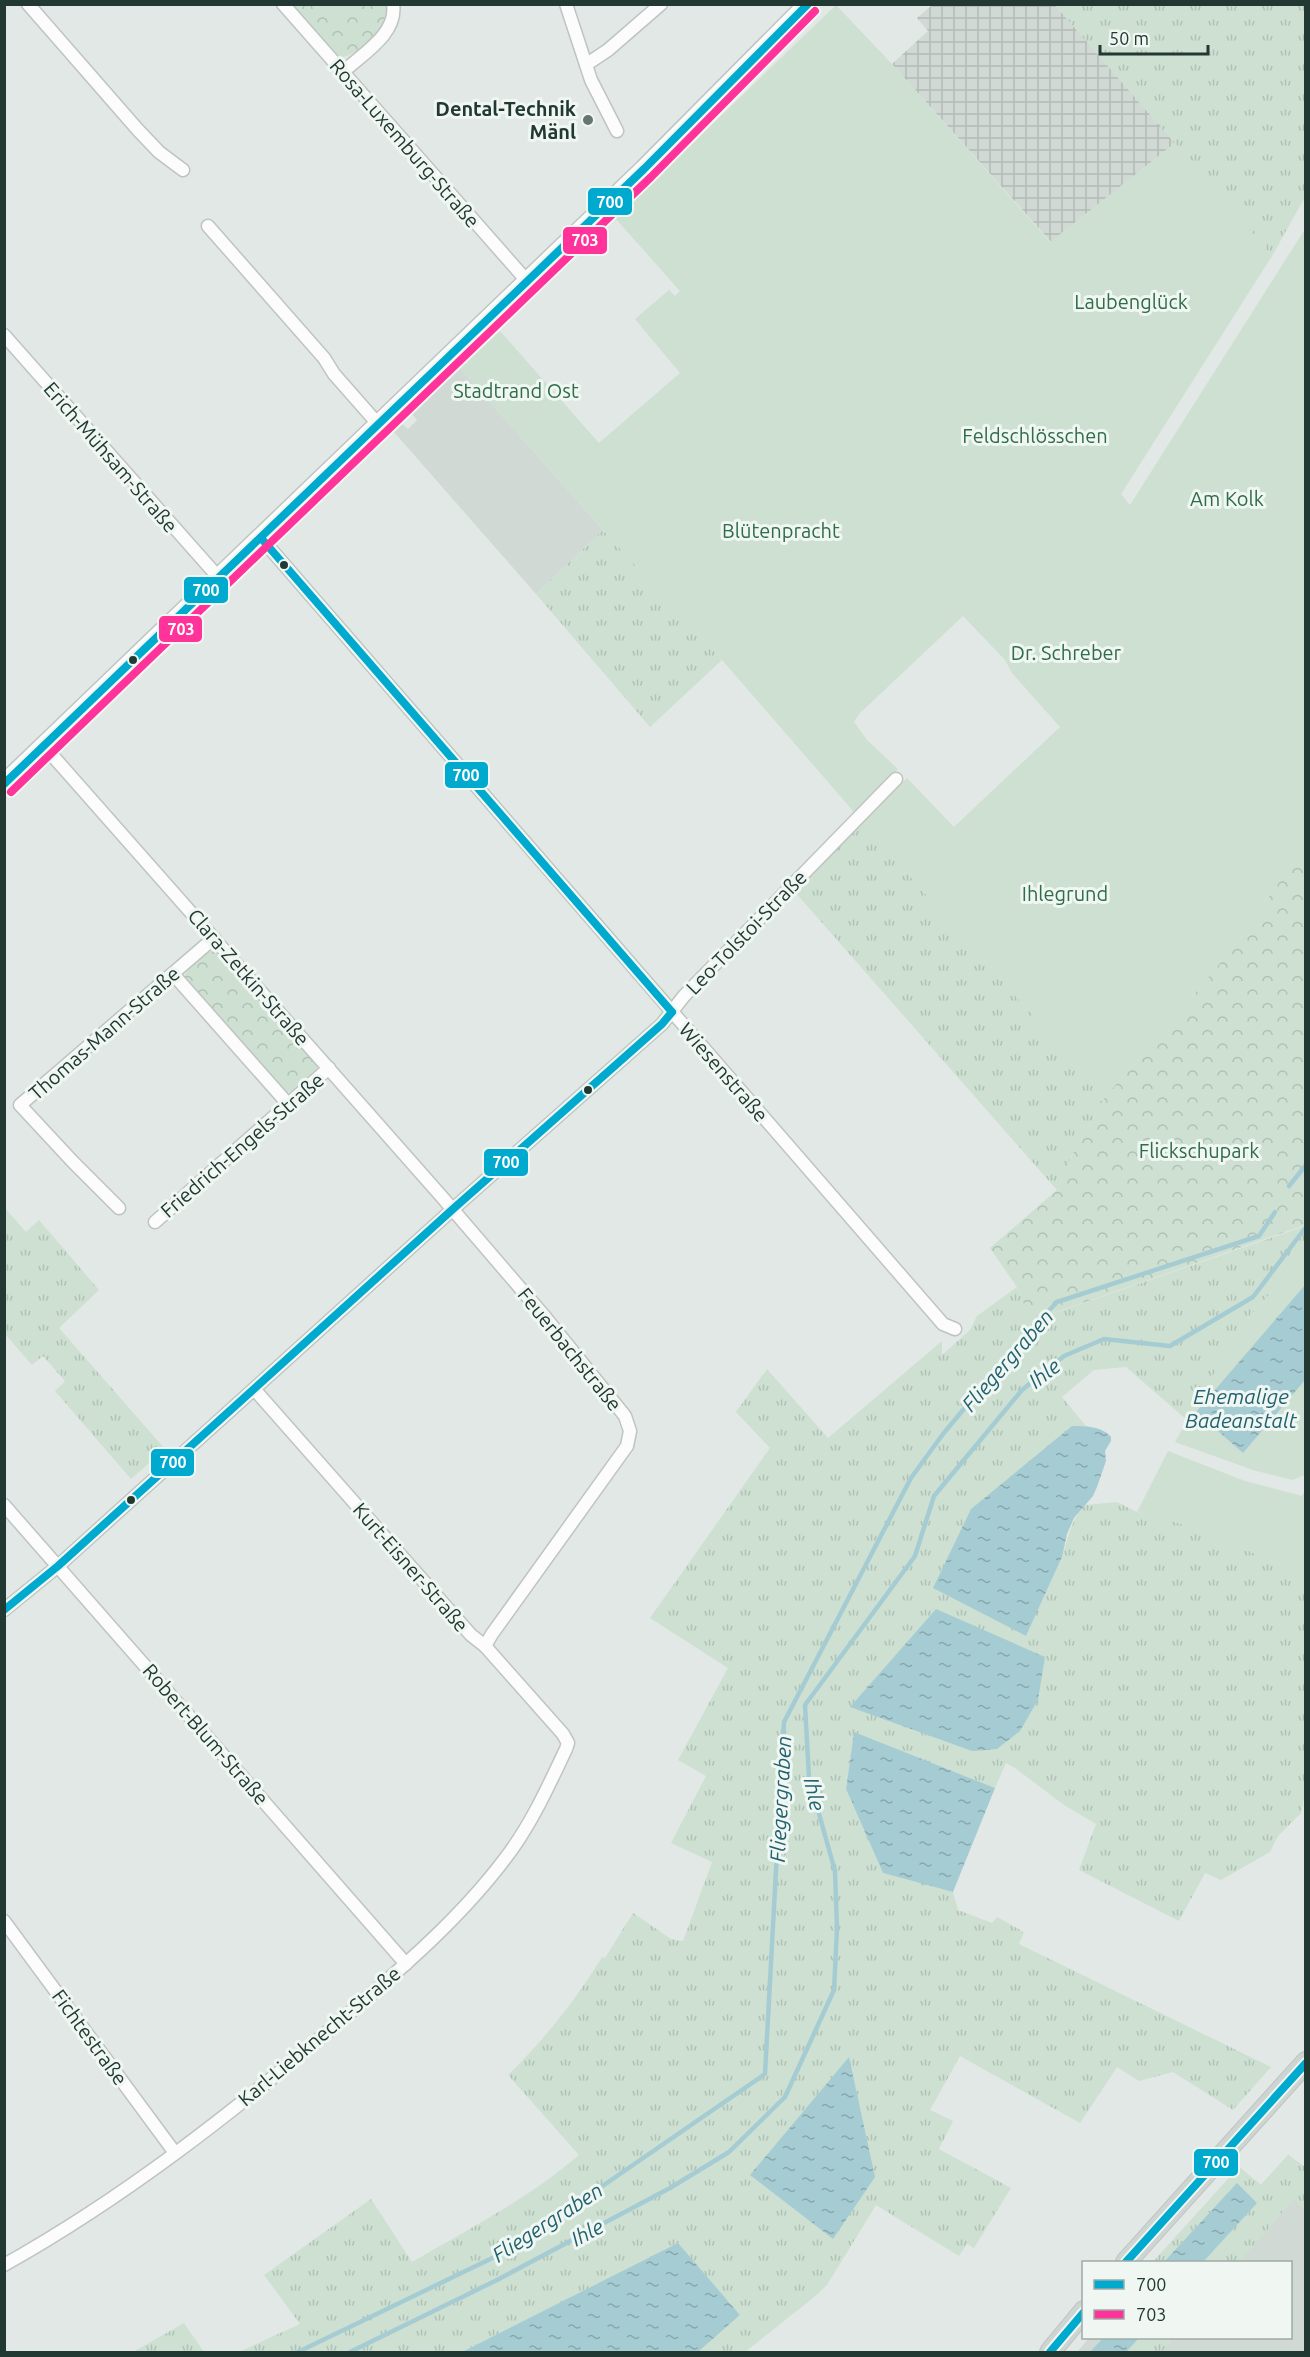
<svg xmlns="http://www.w3.org/2000/svg" width="1310" height="2357" font-family="Ubuntu,sans-serif">
	<style>
		.built { fill: #d1d9d5 }
		.industrial { fill: url(#industrial-grid) }
		.grass { fill: url(#grass-tufts) }
		.park { fill: url(#park-crowns) }
		.garden { fill: #cde0d2 }
		.water { fill: url(#water-ripples) }
		.lines { fill: none; stroke-linecap: round; stroke-linejoin: round }
		.stream { stroke: #a6ccd3; stroke-width: 4.5 }
		.minor-casing { stroke: #bfc4c2; stroke-width: 15 }
		.secondary-casing { stroke: #bec5c2; stroke-width: 21 }
		.primary-casing { stroke: #bcc4c1; stroke-width: 22 }
		.minor { stroke: #fbfcfb; stroke-width: 12 }
		.secondary { stroke: #fbfcfb; stroke-width: 18 }
		.primary { stroke: #ced4d2; stroke-width: 20 }
		.bus-1-casing { stroke: #f0f7f3; stroke-width: 12 }
		.bus-2-casing { stroke: #f0f7f3; stroke-width: 12 }
		.bus-1 { stroke: #00a9ce; stroke-width: 8 }
		.bus-2 { stroke: #f39; stroke-width: 8 }
		.poi-dot { fill: #657671; stroke: #f0f7f3; stroke-width: 2 }
		.bus-dot { fill: #223933; stroke: #f0f7f3; stroke-width: 2 }
		.labels { text-anchor: middle; dominant-baseline: central; stroke-width: 6; stroke-linejoin: round; paint-order: stroke }
		.poi-label { font-size: 20px; font-weight: bold; fill: #223933; stroke: #f0f7f3; text-anchor: end }
		.street-label { font-size: 20px; fill: #223933; stroke: #f0f7f3 }
		.park-label { font-size: 20px; fill: #306c48; stroke: #f0f7f3 }
		.water-label { font-size: 21px; font-style: italic; fill: #22626f; stroke: #f0f7f3 }
		.line-badge { stroke: #f0f7f3; stroke-width: 2 }
		.badge-label { font-size: 16px; text-anchor: middle; font-weight: bold; fill: #fff }
	</style>
	<defs>
		<pattern id="industrial-grid" width="8" height="8" patternUnits="userSpaceOnUse" patternTransform="scale(1.5)"><rect width="8" height="8" fill="#d1d9d5"/><path d="M0 4h8M4 0v8" fill="none" stroke="#b3bbb7"/></pattern>
		<pattern id="grass-tufts" width="24" height="20" patternUnits="userSpaceOnUse" patternTransform="scale(1.5)"><rect width="24" height="20" fill="#cde0d2"/><path d="M3 7l-1-3M5 7V3M7 7l1-3M15 17l-1-3M17 17v-4M19 17l1-3" fill="none" stroke="#b0c1b5"/></pattern>
		<pattern id="park-crowns" width="20" height="18" patternUnits="userSpaceOnUse" patternTransform="scale(1.5)"><rect width="20" height="18" fill="#cde0d2"/><path d="M2 6a3 3 0 1 1 6 0M12 15a3 3 0 1 1 6 0" fill="none" stroke="#b0c1b5"/></pattern>
		<pattern id="water-ripples" width="26" height="14" patternUnits="userSpaceOnUse" patternTransform="scale(1.5)"><rect width="26" height="14" fill="#a6ccd3"/><path d="M2 4q2-2 4 0t4 0M15 11q2-2 4 0t4 0" fill="none" stroke="#87a7ac"/></pattern>
	</defs>
	<rect width="100%" height="100%" fill="#e2e8e5"/>
	<g class="built">
		<path d="M460,368L603,530L536,594L394,432L402,424L408,429L417,420L412,414Z"/>
		<path d="M1288,2155L1305,2167V2352H1077L1089,2338H1290V2262H1153L1239,2167L1261,2185Z"/>
	</g>
	<path class="industrial" d="M932,5H1055L1175,143L1051,242L892,64L928,31L917,18Z"/>
	<g class="grass">
		<path d="M1055,5H1305V197L1272,256Z"/>
		<path d="M603,530L722,660L650,727L536,594Z"/>
		<path d="M862,822L1105,1097L1071,1157L1057,1190L794,891Z"/>
		<path d="M4,1207L26,1232L39,1220L99,1290L59,1328L165,1449L131,1479L55,1391L65,1381L43,1356L32,1365L5,1334Z"/>
		<path d="M1305,1226V1249L1267,1297L1241,1326L1188,1421L1126,1367L1094,1370L1062,1397L1086,1426H1072L1026,1636C1037,1610 1050,1585 1061,1559C1069,1537 1069,1524 1085,1505L1117,1502L1137,1512L1193,1527L1305,1575V1793L1301,1813L1278,1836L1270,1852L1221,1880L1205,1873L1179,1921L1079,1870L1096,1824L1064,1805L1015,1768L1006,1763L995,1788L854,1733L846,1789L883,1873L953,1892L958,1910L992,1923L997,1917L1024,1932L1019,1944L1271,2067L1233,2110L1173,2072L1139,2081L1117,2067L1080,2123L960,2056L930,2110L953,2121L939,2149L1011,2188L974,2248L967,2244L959,2256L876,2205L827,2285L813,2298L745,2352H698L740,2315L678,2244L462,2352H239L300,2324L264,2275L371,2199L412,2262C469,2229 529,2198 579,2155L508,2075C544,2040 576,2000 602,1957L605,1958L633,1913L671,1939L683,1941L712,1862L671,1843L706,1776L678,1760L728,1668L650,1618L770,1448L736,1412L767,1369L828,1438L942,1341V1355L970,1330L977,1316L1017,1287L1032,1321Z"/>
		<path d="M1288,2155L1305,2167V2210L1294,2199L1239,2262H1203L1256,2203L1237,2183L1164,2262H1153L1239,2167L1261,2185Z"/>
		<path d="M184,2323L204,2352H133Z"/>
		<path d="M1139,2338H1174L1161,2352H1126Z"/>
	</g>
	<g class="park">
		<path d="M292,5H386C387,9 389,15 388,19C385,31 353,58 341,57L335,54Z"/>
		<path d="M1305,843V1225L1031,1321L1017,1287L990,1248L1057,1190L1071,1157L1105,1097L1206,980L1242,936Z"/>
		<path d="M215,950L219,951L317,1064V1073C307,1081 295,1097 282,1090L184,978C187,967 204,952 215,950Z"/>
	</g>
	<g class="garden">
		<path d="M318,5H353L354,7L330,23Z"/>
		<path d="M836,5L892,64L1050,242L1175,143L1272,256L1121,494L1130,505L1305,229V843L1242,936L1206,980L1105,1097L862,822L907,778L954,827L1060,727L1012,673L1005,660L963,616L859,714L854,722L867,740L898,769L854,812L722,660L603,530L460,368L500,331L599,443L680,373L635,319L669,290L675,296L680,291L615,218Z"/>
		<path d="M1305,1249V1475L1292,1480L1253,1470L1175,1442L1241,1326L1267,1297Z"/>
		<path d="M1168,1451L1245,1481L1302,1496L1305,1491V1575L1193,1527L1137,1512Z"/>
	</g>
	<g class="water">
		<path d="M1305,1285V1380L1243,1453L1196,1412Z"/>
		<path d="M1072,1426C1085,1426 1102,1426 1111,1437V1441L1105,1451L1106,1461L1097,1487L1093,1496L1074,1518L1067,1534L1062,1557L1026,1636L933,1588L971,1509Z"/>
		<path d="M936,1609L1045,1657L1038,1700L1020,1731L997,1749L972,1751L850,1707Z"/>
		<path d="M854,1732L995,1788L953,1892L883,1873L846,1789Z"/>
		<path d="M849,2057L875,2177L833,2239L750,2175Z"/>
		<path d="M1237,2183L1257,2203L1203,2262H1164Z"/>
		<path d="M678,2243L740,2315L698,2352H462Z"/>
		<path d="M1103,2338H1139L1126,2352H1090Z"/>
	</g>
	<g class="lines">
		<g class="stream">
			<path d="M1289,1186L1306,1165"/>
			<path d="M298,2352L511,2249L765,2074L784,1722L911,1478L943,1434L1024,1337L1057,1302L1259,1236L1275,1212"/>
			<path d="M350,2352L497,2280L670,2188L729,2152L785,2097L834,1990L837,1928L835,1871L809,1778L805,1705L915,1556L934,1496L1022,1390L1064,1356L1104,1339L1170,1346L1253,1297L1306,1227"/>
		</g>
		<defs>
			<g id="minor">
				<path d="M28,4L138,130L159,152L183,170"/>
				<path d="M283,4L527,281"/>
				<path d="M566,4L591,80L617,131"/>
				<path d="M587,64L608,50L661,4"/>
				<path d="M343,72C362,54 398,34 393,4"/>
				<path d="M208,226L324,358L334,374L378,424"/>
				<path d="M4,335L219,578"/>
				<path d="M261,538L943,1324L955,1329"/>
				<path d="M44,746L442,1197L545,1317L625,1416L630,1431L627,1446L492,1634L485,1646"/>
				<path d="M173,974L288,1104"/>
				<path d="M119,1208L73,1162L20,1105L214,938"/>
				<path d="M155,1222L329,1068"/>
				<path d="M4,1505L406,1964"/>
				<path d="M4,1610L58,1566L453,1209L662,1024L684,996L896,779"/>
				<path d="M4,1921L175,2153"/>
				<path d="M4,2265C124,2198 235,2111 339,2022C397,1972 457,1922 504,1860C530,1827 548,1787 566,1749L568,1743L563,1734L485,1646L471,1635L254,1389"/>
			</g>
			<path id="secondary" d="M4,784L644,169L808,4"/>
			<g id="primary">
				<path d="M1126,2262L1306,2062"/>
				<path d="M1050,2352L1084,2311"/>
			</g>
		</defs>
		<use href="#minor" class="minor-casing"/>
		<use href="#secondary" class="secondary-casing"/>
		<use href="#primary" class="primary-casing"/>
		<use href="#minor" class="minor"/>
		<use href="#secondary" class="secondary"/>
		<use href="#primary" class="primary"/>
		<defs>
			<g id="bus-1">
				<path d="M261,538L672,1012"/>
				<path d="M4,784L644,169L808,4"/>
				<path d="M4,1610L58,1566L453,1209L662,1024L672,1012"/>
				<path d="M1126,2262L1306,2063"/>
				<path d="M1050,2352L1084,2312"/>
			</g>
			<path id="bus-2" d="M11,792L651,177L815,11"/>
		</defs>
		<use href="#bus-1" class="bus-1-casing"/>
		<use href="#bus-2" class="bus-2-casing"/>
		<use href="#bus-1" class="bus-1"/>
		<use href="#bus-2" class="bus-2"/>
	</g>
	<circle class="poi-dot" cx="588" cy="120" r="6"/>
	<g class="bus-dot">
		<circle cx="284" cy="565" r="5"/>
		<circle cx="133" cy="660" r="5"/>
		<circle cx="588" cy="1090" r="5"/>
		<circle cx="131" cy="1500" r="5"/>
	</g>
	<g class="labels">
		<g class="poi-label">
			<text x="576" y="108">Dental-Technik<tspan x="576" dy="23">Mänl</tspan></text>
		</g>
		<g class="street-label">
			<text transform="translate(405 143) rotate(49)">Rosa-Luxemburg-Straße</text>
			<text transform="translate(111 457) rotate(49)">Erich-Mühsam-Straße</text>
			<text transform="translate(746 932) rotate(-46)">Leo-Tolstoi-Straße</text>
			<text transform="translate(249 977) rotate(49)">Clara-Zetkin-Straße</text>
			<text transform="translate(104 1033) rotate(-41)">Thomas-Mann-Straße</text>
			<text transform="translate(724 1072) rotate(49)">Wiesenstraße</text>
			<text transform="translate(242 1145) rotate(-41)">Friedrich-Engels-Straße</text>
			<text transform="translate(570 1349) rotate(51)">Feuerbachstraße</text>
			<text transform="translate(411 1567) rotate(49)">Kurt-Eisner-Straße</text>
			<text transform="translate(206 1734) rotate(49)">Robert-Blum-Straße</text>
			<text transform="translate(319 2036) rotate(-40)">Karl-Liebknecht-Straße</text>
			<text transform="translate(90 2037) rotate(54)">Fichtestraße</text>
		</g>
		<g class="park-label">
			<text x="1131" y="301">Laubenglück</text>
			<text x="516" y="390">Stadtrand Ost</text>
			<text x="1035" y="435">Feldschlösschen</text>
			<text x="1227" y="498">Am Kolk</text>
			<text x="781" y="530">Blütenpracht</text>
			<text x="1066" y="652">Dr. Schreber</text>
			<text x="1065" y="893">Ihlegrund</text>
			<text x="1199" y="1150">Flickschupark</text>
		</g>
		<g class="water-label">
			<text transform="translate(1007 1360) rotate(-49)">Fliegergraben</text>
			<text transform="translate(1044 1373) rotate(-38)">Ihle</text>
			<text x="1241" y="1396">Ehemalige<tspan x="1241" dy="24">Badeanstalt</tspan></text>
			<text transform="translate(815 1794) rotate(77)">Ihle</text>
			<text transform="translate(780 1799) rotate(-87)">Fliegergraben</text>
			<text transform="translate(547 2222) rotate(-33)">Fliegergraben</text>
			<text transform="translate(587 2232) rotate(-28)">Ihle</text>
		</g>
	</g>
	<g class="line-badge">
		<rect x="587" y="187" width="46" height="29" rx="6" fill="#00a9ce"/>
		<rect x="562" y="226" width="46" height="29" rx="6" fill="#f39"/>
		<rect x="183" y="576" width="46" height="28" rx="6" fill="#00a9ce"/>
		<rect x="158" y="615" width="45" height="28" rx="6" fill="#f39"/>
		<rect x="444" y="761" width="45" height="28" rx="6" fill="#00a9ce"/>
		<rect x="483" y="1148" width="46" height="29" rx="6" fill="#00a9ce"/>
		<rect x="150" y="1448" width="45" height="29" rx="6" fill="#00a9ce"/>
		<rect x="1193" y="2148" width="46" height="29" rx="6" fill="#00a9ce"/>
	</g>
	<g class="badge-label">
		<text x="610" y="208">700</text>
		<text x="585" y="246">703</text>
		<text x="206" y="596">700</text>
		<text x="181" y="635">703</text>
		<text x="466" y="781">700</text>
		<text x="506" y="1168">700</text>
		<text x="173" y="1468">700</text>
		<text x="1216" y="2168">700</text>
	</g>
	<rect width="1310" height="2357" fill="none" stroke="#223933" stroke-width="12"/>
	<rect x="1082" y="2261" width="210" height="78" fill="#f0f7f3" stroke="#9eaba6" stroke-width="1.5"/>
	<rect x="1094" y="2280" width="30" height="9" fill="#00a9ce" stroke="#9eaba6" stroke-width="1.5"/>
	<text x="1136" y="2291" font-size="18" fill="#223933">700</text>
	<rect x="1094" y="2310" width="30" height="9" fill="#ff3399" stroke="#9eaba6" stroke-width="1.5"/>
	<text x="1136" y="2321" font-size="18" fill="#223933">703</text>
	<path d="M1100 45v9h108v-9" fill="none" stroke="#223933" stroke-width="3"/>
	<text x="1109" y="45" font-size="18" fill="#223933" stroke="#f0f7f3" stroke-width="4.5" paint-order="stroke">50 m</text>
</svg>
